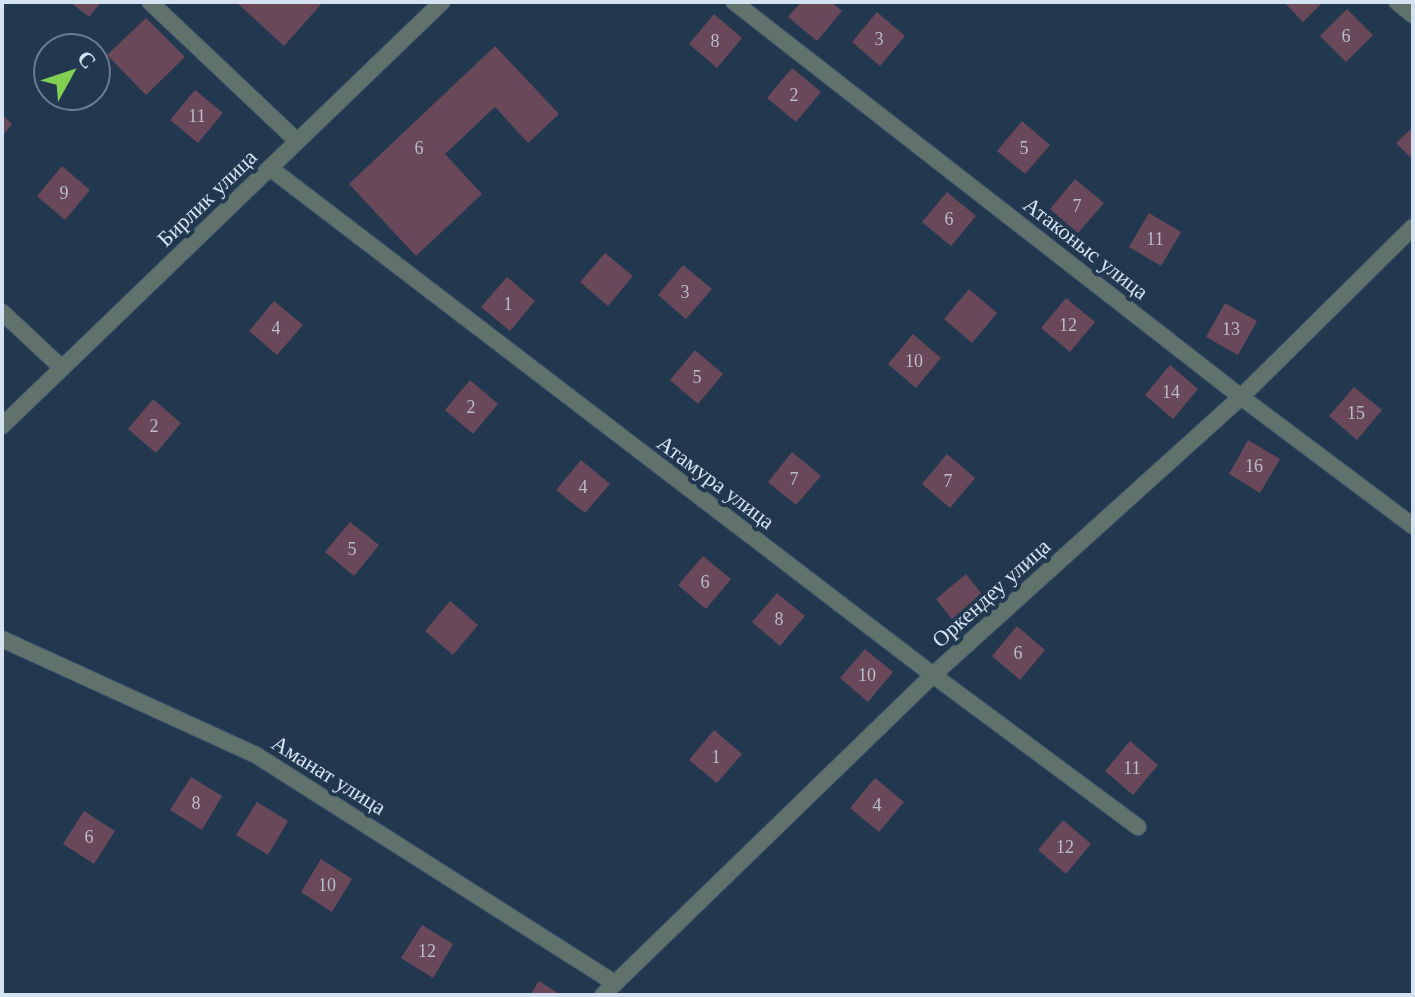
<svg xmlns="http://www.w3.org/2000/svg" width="1415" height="997" font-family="'Times New Roman',serif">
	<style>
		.building { fill: #694959 }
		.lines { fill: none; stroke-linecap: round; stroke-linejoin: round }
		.street-casing { stroke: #42576c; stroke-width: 18 }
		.street { stroke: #61726d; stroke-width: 16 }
		.labels { text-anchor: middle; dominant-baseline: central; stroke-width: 8; stroke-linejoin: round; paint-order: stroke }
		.number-label { font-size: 18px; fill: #babccb }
		.street-label { font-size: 22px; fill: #d5e2f1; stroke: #22384f }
	</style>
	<rect width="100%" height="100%" fill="#22384f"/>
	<g class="building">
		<path d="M70,2H101L89,17Z"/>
		<path d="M236,2H323L284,46Z"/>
		<path d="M801,2H831L842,11L817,41L788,17Z"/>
		<path d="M1284,2H1323L1303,22Z"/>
		<path d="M1347,9L1373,35L1346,62L1320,36Z"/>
		<path d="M877,12L905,36L880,66L852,42Z"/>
		<path d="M714,14L742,38L717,68L689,44Z"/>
		<path d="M146,18L185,57L146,95L107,55Z"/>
		<path d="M495,46L559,114L528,143L495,107L445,154L482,194L416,256L349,184Z"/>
		<path d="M792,68L821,92L796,122L767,98Z"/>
		<path d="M195,90L223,113L198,143L170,120Z"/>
		<path d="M2,115L12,124L2,136Z"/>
		<path d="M1022,121L1050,145L1025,174L997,151Z"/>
		<path d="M1413,127V160L1396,143Z"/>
		<path d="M62,166L90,190L65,220L37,196Z"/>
		<path d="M1075,179L1104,203L1078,233L1050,209Z"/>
		<path d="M947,192L976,216L951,246L922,222Z"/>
		<path d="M1149,213L1181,232L1161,266L1129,247Z"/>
		<path d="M605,253L633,276L608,306L580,282Z"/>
		<path d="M683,265L712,289L686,319L658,295Z"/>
		<path d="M507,277L535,301L510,331L481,307Z"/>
		<path d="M969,289L997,313L972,343L944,319Z"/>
		<path d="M1066,298L1095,322L1070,352L1041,328Z"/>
		<path d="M274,301L303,325L277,355L249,331Z"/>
		<path d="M1225,303L1257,321L1238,355L1206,337Z"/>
		<path d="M913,334L941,358L916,388L888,364Z"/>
		<path d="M695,350L723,374L698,404L670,380Z"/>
		<path d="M1170,365L1198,389L1173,419L1145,395Z"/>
		<path d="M470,380L498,404L473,434L445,410Z"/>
		<path d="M1354,387L1382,410L1357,440L1329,416Z"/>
		<path d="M153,399L181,423L156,453L128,429Z"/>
		<path d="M1248,440L1280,459L1260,493L1229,474Z"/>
		<path d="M792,452L821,476L796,505L768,482Z"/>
		<path d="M947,454L975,478L950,508L922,484Z"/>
		<path d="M581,460L610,484L585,513L556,490Z"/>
		<path d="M350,522L379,545L354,576L325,552Z"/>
		<path d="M703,556L731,579L706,609L678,585Z"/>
		<path d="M966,574L989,603L959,628L936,599Z"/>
		<path d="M777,593L805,616L780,646L752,622Z"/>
		<path d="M450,601L478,625L453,655L425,631Z"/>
		<path d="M1017,626L1045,650L1020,680L992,656Z"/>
		<path d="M865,649L893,672L868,702L840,678Z"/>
		<path d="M714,730L742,754L717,783L689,760Z"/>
		<path d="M1130,741L1158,765L1133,795L1105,771Z"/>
		<path d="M191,777L222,796L202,830L170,810Z"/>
		<path d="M875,778L904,802L879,832L850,808Z"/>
		<path d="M257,802L288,821L268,855L236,835Z"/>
		<path d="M84,811L115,831L94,864L63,844Z"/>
		<path d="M1063,820L1091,844L1066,874L1038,850Z"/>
		<path d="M321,859L352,879L332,912L301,892Z"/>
		<path d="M422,925L453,944L433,978L401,958Z"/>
		<path d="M539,981L561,995H530Z"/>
	</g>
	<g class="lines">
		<defs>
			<g id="street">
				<path d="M150,2L297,141"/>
				<path d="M734,2L1241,397L1413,526"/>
				<path d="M1397,2L1413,15"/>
				<path d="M270,168L933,675L1138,827"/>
				<path d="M2,312L62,368"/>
				<path d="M2,426L442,2"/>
				<path d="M2,639L256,755L613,982"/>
				<path d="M603,995L933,675L1241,397L1413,227"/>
			</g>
		</defs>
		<use href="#street" class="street-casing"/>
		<use href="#street" class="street"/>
	</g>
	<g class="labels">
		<g class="number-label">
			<text x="1346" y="36">6</text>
			<text x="879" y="39">3</text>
			<text x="715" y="41">8</text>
			<text x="794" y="95">2</text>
			<text x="197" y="116">11</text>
			<text x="419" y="148">6</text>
			<text x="1024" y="148">5</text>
			<text x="64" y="193">9</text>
			<text x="1077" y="206">7</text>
			<text x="949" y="219">6</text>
			<text x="1155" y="239">11</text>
			<text x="685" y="292">3</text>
			<text x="508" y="304">1</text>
			<text x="1068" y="325">12</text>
			<text x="276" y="328">4</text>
			<text x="1231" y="329">13</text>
			<text x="914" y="361">10</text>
			<text x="697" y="377">5</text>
			<text x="1171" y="392">14</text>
			<text x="471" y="407">2</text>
			<text x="1356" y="413">15</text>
			<text x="154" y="426">2</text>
			<text x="1254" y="466">16</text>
			<text x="794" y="479">7</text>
			<text x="948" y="481">7</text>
			<text x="583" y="487">4</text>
			<text x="352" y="549">5</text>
			<text x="705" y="582">6</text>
			<text x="779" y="619">8</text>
			<text x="1018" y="653">6</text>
			<text x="867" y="675">10</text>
			<text x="716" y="757">1</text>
			<text x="1132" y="768">11</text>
			<text x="196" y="803">8</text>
			<text x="877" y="805">4</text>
			<text x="89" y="837">6</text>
			<text x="1065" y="847">12</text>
			<text x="327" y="885">10</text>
			<text x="427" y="951">12</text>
		</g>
		<g class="street-label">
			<text transform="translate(207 198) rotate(-44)">Бирлик улица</text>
			<text transform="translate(1086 248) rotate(38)">Атаконыс улица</text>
			<text transform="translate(716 482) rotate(37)">Атамура улица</text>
			<text transform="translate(991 593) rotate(-42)">Оркендеу улица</text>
			<text transform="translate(329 775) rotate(32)">Аманат улица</text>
		</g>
	</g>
	<rect width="1415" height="997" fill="none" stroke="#d5e2f1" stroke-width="8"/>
	<g transform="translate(72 72) rotate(50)"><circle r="38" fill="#22384f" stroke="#6a7c90" stroke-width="2"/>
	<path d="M0-6L14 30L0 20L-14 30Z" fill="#81d051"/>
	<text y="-12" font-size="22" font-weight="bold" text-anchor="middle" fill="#d5e2f1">С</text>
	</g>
</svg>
